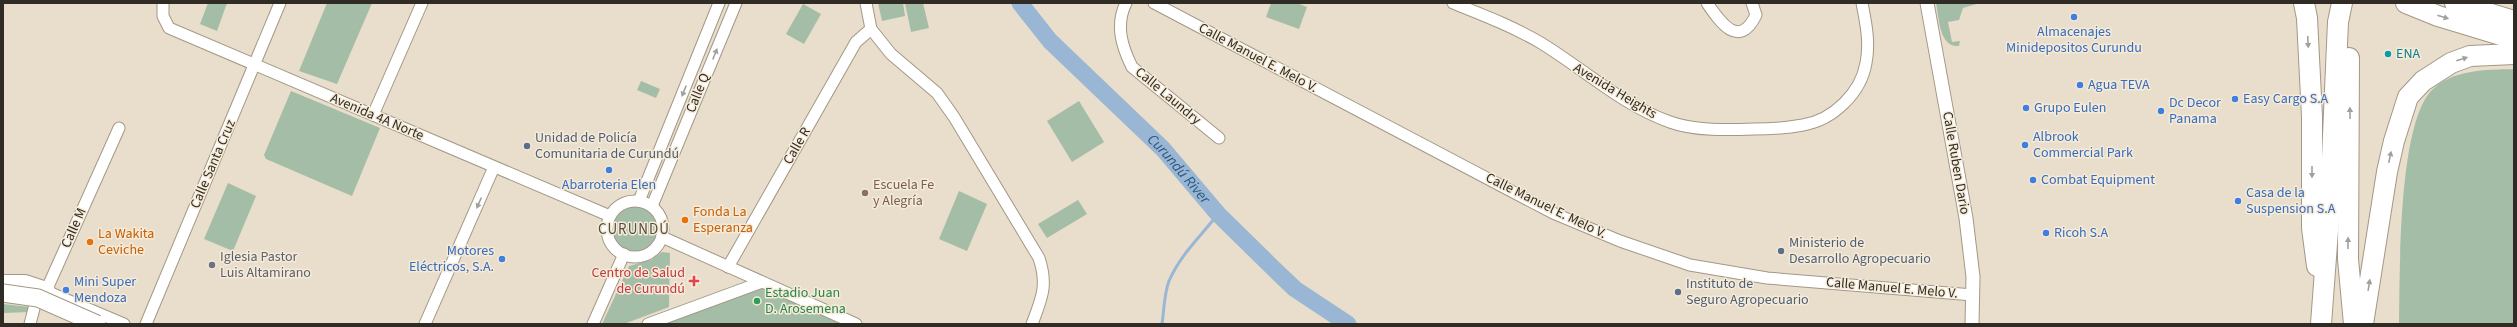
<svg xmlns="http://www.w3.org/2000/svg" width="2517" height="327" font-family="'Source Sans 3',sans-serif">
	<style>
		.green { fill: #a4bda6 }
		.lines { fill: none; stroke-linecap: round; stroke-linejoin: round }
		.stream { stroke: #99b7d4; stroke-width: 3 }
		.river { stroke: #99b7d4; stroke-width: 17 }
		.minor-casing { stroke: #a39887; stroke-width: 13 }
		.tertiary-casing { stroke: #a39887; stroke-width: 15 }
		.trunk-casing { stroke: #a39887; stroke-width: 20 }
		.motorway-casing { stroke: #a39887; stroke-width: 22 }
		.minor { stroke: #fff; stroke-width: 11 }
		.tertiary { stroke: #fff; stroke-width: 13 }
		.trunk { stroke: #fff; stroke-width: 18 }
		.motorway { stroke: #fff; stroke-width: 20 }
		.primary-bridge-casing { stroke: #a39887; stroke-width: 19; stroke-linecap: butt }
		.primary-bridge { stroke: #fff; stroke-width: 17 }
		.oneway { fill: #a2a09d }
		.shop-dot { fill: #3f7fe0; stroke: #f6ebd8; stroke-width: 1.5 }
		.culture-dot { fill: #0f9aa8; stroke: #f6ebd8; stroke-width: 1.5 }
		.service-dot { fill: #5c6f8a; stroke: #f6ebd8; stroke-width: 1.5 }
		.education-dot { fill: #8d6e63; stroke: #f6ebd8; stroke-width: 1.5 }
		.food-dot { fill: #e8710a; stroke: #f6ebd8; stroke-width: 1.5 }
		.worship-dot { fill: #6b7280; stroke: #f6ebd8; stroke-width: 1.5 }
		.health-dot { fill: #e0444e; stroke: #f6ebd8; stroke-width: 1.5 }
		.leisure-dot { fill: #2e9e5b; stroke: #f6ebd8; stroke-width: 1.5 }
		.labels { text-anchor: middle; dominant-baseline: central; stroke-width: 3; stroke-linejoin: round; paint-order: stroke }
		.shop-label { font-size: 14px; fill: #366cbe; stroke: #f6ebd8; text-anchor: start }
		.culture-label { font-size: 14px; fill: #0d838f; stroke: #f6ebd8; text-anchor: start }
		.street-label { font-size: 14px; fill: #302c25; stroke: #f6ebd8 }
		.service-label { font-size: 14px; fill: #4e5e75; stroke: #f6ebd8; text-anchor: start }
		.education-label { font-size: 14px; fill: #785e54; stroke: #f6ebd8; text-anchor: start }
		.food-label { font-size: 14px; fill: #c56008; stroke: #f6ebd8; text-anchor: start }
		.worship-label { font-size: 14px; fill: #5b616d; stroke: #f6ebd8; text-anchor: start }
		.health-label { font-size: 14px; fill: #be3a42; stroke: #f6ebd8; text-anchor: end }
		.leisure-label { font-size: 14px; fill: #27864d; stroke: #f6ebd8; text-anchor: start }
		.water-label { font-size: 15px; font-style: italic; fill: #2a5780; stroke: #f6ebd8 }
		.neighbourhood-label { font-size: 15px; letter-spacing: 1px; fill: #564d3e; stroke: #f6ebd8 }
	</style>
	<rect width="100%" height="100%" fill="#e9ddcb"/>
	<g class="green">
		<path d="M208,3H227L217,31L200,24Z"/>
		<path d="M327,3H372L337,84L299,71Z"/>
		<path d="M878,3H903L905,16L882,21Z"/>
		<path d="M905,3H923L929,28L911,32Z"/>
		<path d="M1271,3H1297L1307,7L1299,29L1266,17Z"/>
		<path d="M1936,3H1980L1963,8L1959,20L1948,22L1952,42L1960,41L1959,46C1939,48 1939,17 1936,3Z"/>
		<path d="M803,4L821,14L804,44L786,34Z"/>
		<path d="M2514,69V324H2399C2400,273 2398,127 2431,91C2452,69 2486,70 2514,69Z"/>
		<path d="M641,81L660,89L656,98L637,90Z"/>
		<path d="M291,91L380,128L352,196L266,159L264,155Z"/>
		<path d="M1079,101L1104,142L1072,162L1047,121Z"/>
		<path d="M228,183L256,196L233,251L204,239Z"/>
		<path d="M959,191L987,204L967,251L939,239Z"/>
		<path d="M1078,200L1087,214L1047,238L1038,224Z"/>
		<circle cx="635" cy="229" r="28"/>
		<path d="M662,252L670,253L669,307L624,324H602L629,266L651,260Z"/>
		<path d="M762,282L856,324H648Z"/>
		<path d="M3,304L30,307V312L3,313Z"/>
	</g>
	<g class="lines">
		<path class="stream" d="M1162,324C1164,311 1164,294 1169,281C1180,255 1201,236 1218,214"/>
		<path class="river" id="s1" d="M1020,3L1050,41L1163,149L1218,214L1273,268L1295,289L1348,324"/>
		<defs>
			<g id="minor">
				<path d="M163,3V16L169,28L610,216"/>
				<path d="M866,3L871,29L891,54L937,93L954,117L1039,258C1048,285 1042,298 1032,324"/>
				<path d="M1126,3C1115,25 1122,47 1132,67L1219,138"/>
				<path d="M1154,3L1553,213L1620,241L1690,265L1767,278L1973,295"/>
				<path d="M1453,3C1483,15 1514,27 1541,43C1585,70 1622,105 1670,122C1694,131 1729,130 1754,129C1770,129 1787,128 1803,125C1833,120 1861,93 1866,63C1870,43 1866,23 1862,3"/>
				<path d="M1707,3C1720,22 1739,50 1756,15L1752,3"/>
				<path d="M373,115L422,3"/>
				<path d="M639,201L719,3"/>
				<circle cx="635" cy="229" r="28"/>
				<path d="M652,206L736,3"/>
				<path d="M662,237L856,324"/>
				<path d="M728,267L856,42L871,29"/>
				<path d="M46,291L124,324"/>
				<path d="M30,324L38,293L46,291L119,128"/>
				<path d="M146,324L280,3"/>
				<path d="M425,324L494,167"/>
				<path d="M593,324L624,254"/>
				<path d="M648,324L762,282"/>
			</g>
			<path id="tertiary" d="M1927,3L1966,218L1973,277L1972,324"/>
			<path id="trunk" d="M3,284H25L46,291"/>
			<g id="motorway">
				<path d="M2304,3L2307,18L2312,117V228L2317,266"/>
				<path d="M2406,3L2438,16L2514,39"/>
				<path d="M2455,3L2514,21"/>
				<path d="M2349,58L2348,259L2354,324"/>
				<path d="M2321,324L2330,204L2338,22L2342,3"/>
				<path d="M2363,324L2387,172L2394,141L2408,97L2423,81L2451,63L2470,56L2514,54"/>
			</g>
		</defs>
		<use href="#minor" class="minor-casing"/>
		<use href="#tertiary" class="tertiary-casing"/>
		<use href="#trunk" class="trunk-casing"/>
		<use href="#motorway" class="motorway-casing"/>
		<use href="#minor" class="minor"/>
		<use href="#tertiary" class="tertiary"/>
		<use href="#trunk" class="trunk"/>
		<use href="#motorway" class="motorway"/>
		<defs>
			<path id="primary-bridge" d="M3,293L38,298L97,324"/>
		</defs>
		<use href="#primary-bridge" class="primary-bridge-casing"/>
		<use href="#primary-bridge" class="primary-bridge"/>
	</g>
	<defs><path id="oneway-solid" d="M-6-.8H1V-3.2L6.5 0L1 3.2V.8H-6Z"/></defs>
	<g class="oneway">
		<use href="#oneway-solid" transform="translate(2443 17) rotate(18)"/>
		<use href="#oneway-solid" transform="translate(2308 42) rotate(87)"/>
		<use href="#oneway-solid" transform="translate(715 54) rotate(-68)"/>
		<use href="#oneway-solid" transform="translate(2462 59) rotate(-18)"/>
		<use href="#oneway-solid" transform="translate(684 91) rotate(112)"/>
		<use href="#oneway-solid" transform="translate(2350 113) rotate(-91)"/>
		<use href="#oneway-solid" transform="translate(2390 157) rotate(-78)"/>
		<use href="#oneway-solid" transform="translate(2312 172) rotate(90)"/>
		<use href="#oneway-solid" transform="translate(479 203) rotate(114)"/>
		<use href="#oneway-solid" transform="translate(2348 243) rotate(-89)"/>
		<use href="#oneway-solid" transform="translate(2369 285) rotate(-81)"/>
	</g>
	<g class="shop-dot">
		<circle cx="2074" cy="17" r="4"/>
		<circle cx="2080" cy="85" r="4"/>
		<circle cx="2235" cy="99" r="4"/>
		<circle cx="2026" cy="108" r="4"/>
		<circle cx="2161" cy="111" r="4"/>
		<circle cx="2025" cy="145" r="4"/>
		<circle cx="609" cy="170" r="4"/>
		<circle cx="2033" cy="180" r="4"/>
		<circle cx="2238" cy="201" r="4"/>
		<circle cx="2046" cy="233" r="4"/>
		<circle cx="502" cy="259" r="4"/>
		<circle cx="66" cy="290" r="4"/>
	</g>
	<circle class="culture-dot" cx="2388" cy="54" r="4"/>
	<g class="service-dot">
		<circle cx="527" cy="146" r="4"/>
		<circle cx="1781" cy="251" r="4"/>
		<circle cx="1678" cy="292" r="4"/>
	</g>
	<circle class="education-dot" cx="865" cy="193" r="4"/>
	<g class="food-dot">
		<circle cx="685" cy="220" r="4"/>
		<circle cx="90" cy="242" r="4"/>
	</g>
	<circle class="worship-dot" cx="212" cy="265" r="4"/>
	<path class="health-dot" d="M692 275h4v4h4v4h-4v4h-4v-4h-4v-4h4z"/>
	<circle class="leisure-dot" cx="757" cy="301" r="4"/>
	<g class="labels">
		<g class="shop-label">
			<text x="2074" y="32" text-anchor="middle">Almacenajes<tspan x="2074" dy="16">Minidepositos Curundu</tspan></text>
			<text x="2088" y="85">Agua TEVA</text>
			<text x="2243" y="99">Easy Cargo S.A</text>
			<text x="2169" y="103">Dc Decor<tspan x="2169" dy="16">Panama</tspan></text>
			<text x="2034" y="108">Grupo Eulen</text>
			<text x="2033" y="137">Albrook<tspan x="2033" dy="16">Commercial Park</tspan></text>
			<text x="2041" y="180">Combat Equipment</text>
			<text x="609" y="185" text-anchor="middle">Abarroteria Elen</text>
			<text x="2246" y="193">Casa de la<tspan x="2246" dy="16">Suspension S.A</tspan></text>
			<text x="2054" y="233">Ricoh S.A</text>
			<text x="494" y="251" text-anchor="end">Motores<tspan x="494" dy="16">Eléctricos, S.A.</tspan></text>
			<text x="74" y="282">Mini Super<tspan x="74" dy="16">Mendoza</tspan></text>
		</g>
		<g class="culture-label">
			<text x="2396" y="54">ENA</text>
		</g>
		<g class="street-label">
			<text transform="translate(1258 58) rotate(28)">Calle Manuel E. Melo V.</text>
			<text transform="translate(1615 91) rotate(31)">Avenida Heights</text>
			<text transform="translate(698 93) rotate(-68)">Calle Q</text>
			<text transform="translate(1168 96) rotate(40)">Calle Laundry</text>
			<text transform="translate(377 117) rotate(23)">Avenida 4A Norte</text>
			<text transform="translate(797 146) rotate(-60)">Calle R</text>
			<text transform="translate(1956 163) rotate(80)">Calle Ruben Dario</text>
			<text transform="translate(213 164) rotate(-67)">Calle Santa Cruz</text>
			<text transform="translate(1546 206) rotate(26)">Calle Manuel E. Melo V.</text>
			<text transform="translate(74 228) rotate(-66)">Calle M</text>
			<text transform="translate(1892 288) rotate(5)">Calle Manuel E. Melo V.</text>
		</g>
		<g class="service-label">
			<text x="535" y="138">Unidad de Policía<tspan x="535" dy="16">Comunitaria de Curundú</tspan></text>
			<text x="1789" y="243">Ministerio de<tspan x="1789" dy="16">Desarrollo Agropecuario</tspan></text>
			<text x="1686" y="284">Instituto de<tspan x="1686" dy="16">Seguro Agropecuario</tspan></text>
		</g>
		<g class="education-label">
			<text x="873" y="185">Escuela Fe<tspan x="873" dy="16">y Alegría</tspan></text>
		</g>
		<g class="food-label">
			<text x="693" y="212">Fonda La<tspan x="693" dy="16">Esperanza</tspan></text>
			<text x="98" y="234">La Wakita<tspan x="98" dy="16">Ceviche</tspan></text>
		</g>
		<g class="worship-label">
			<text x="220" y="257">Iglesia Pastor<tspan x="220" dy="16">Luis Altamirano</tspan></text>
		</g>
		<g class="health-label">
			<text x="685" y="273">Centro de Salud<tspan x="685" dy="16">de Curundú</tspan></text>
		</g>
		<g class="leisure-label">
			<text x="765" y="293">Estadio Juan<tspan x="765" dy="16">D. Arosemena</tspan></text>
		</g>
		<g class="water-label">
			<text stroke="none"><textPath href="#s1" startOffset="230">Curundú River</textPath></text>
		</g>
		<g class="neighbourhood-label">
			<text x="634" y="229">CURUNDÚ</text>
		</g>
	</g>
	<rect width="2517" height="327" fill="none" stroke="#302c25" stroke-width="8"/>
</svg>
